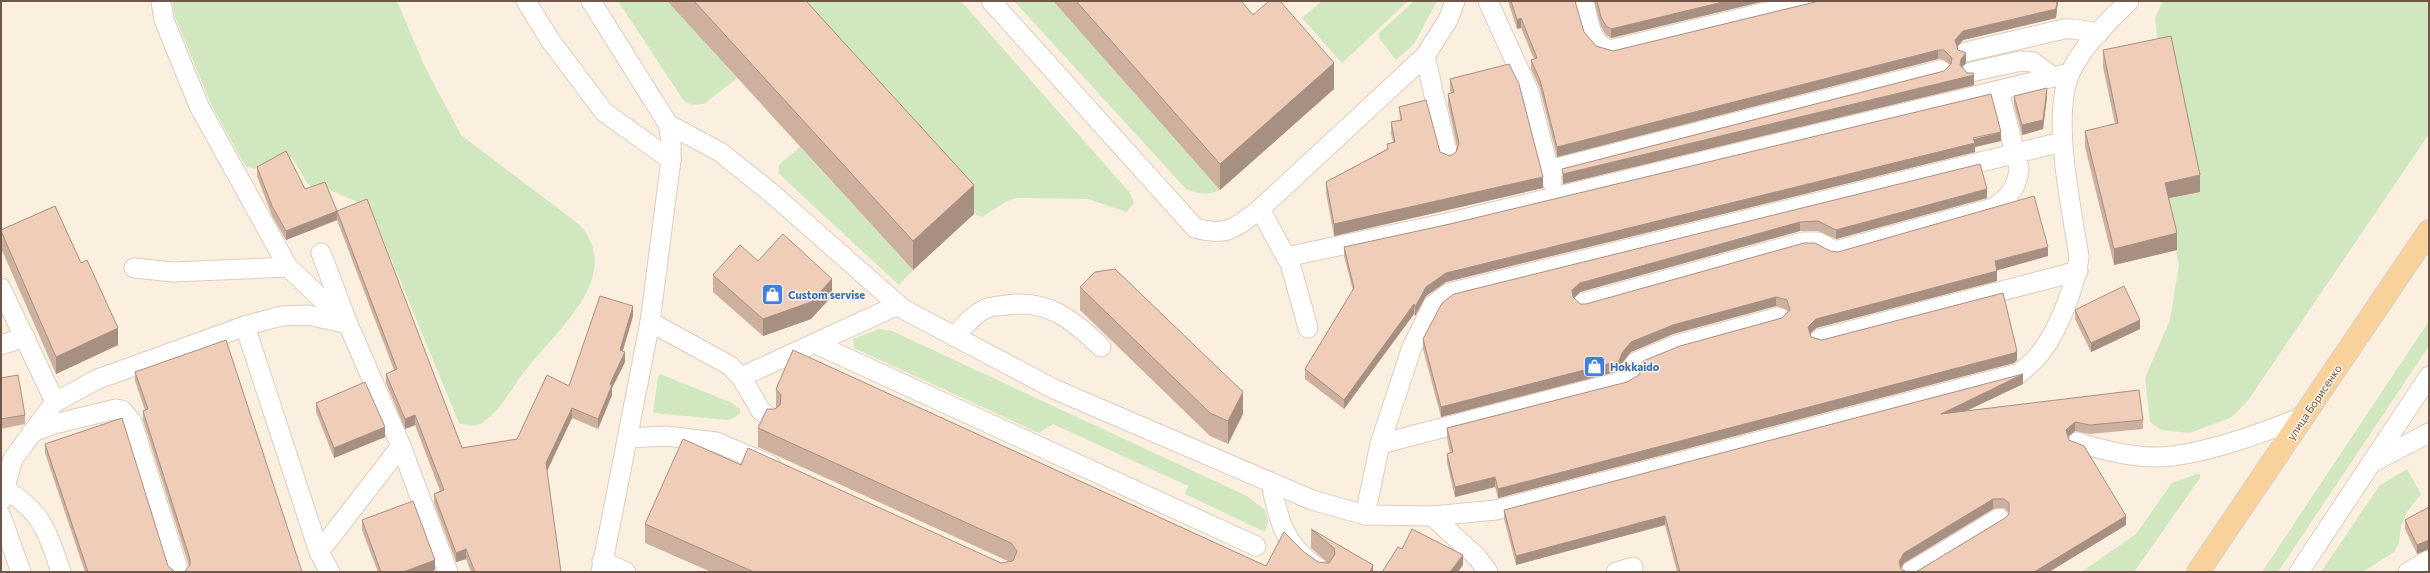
<svg xmlns="http://www.w3.org/2000/svg" width="2430" height="573" font-family="Commissioner,sans-serif">
	<style>
		.green { fill: #d1e7c0 }
		.lines { fill: none; stroke-linecap: round; stroke-linejoin: round }
		.lane-casing { stroke: #deccbd; stroke-width: 21 }
		.primary-casing { stroke: #dad3d0; stroke-width: 24 }
		.lane { stroke: #fff; stroke-width: 19 }
		.primary { stroke: #f8d29a; stroke-width: 22 }
		.wall { fill: #ceb09f }
		.shaded-wall { fill: #a79082 }
		.building { fill: #efcdb9; stroke: #a79082 }
		.labels { text-anchor: middle; dominant-baseline: central; stroke-width: 3; stroke-linejoin: round; paint-order: stroke }
		.shop-label { font-size: 11px; font-weight: bold; fill: #366cbe; stroke: #fef4e5; text-anchor: start }
		.street-label { font-size: 11px; fill: #705649; stroke: #fef4e5 }
	</style>
	<rect width="100%" height="100%" fill="#fbf0e0"/>
	<g class="green">
		<path d="M172,1H397L424,65L461,135L580,225C624,276 558,329 528,367C512,386 503,409 482,423C474,428 467,425 459,423L370,207L325,188L312,187L307,183L293,159L287,155L256,169L246,167L211,104L174,14Z"/>
		<path d="M618,1H667L737,78L704,104L692,105L684,101Z"/>
		<path d="M779,1H961L1130,193L1134,203L1126,212L1088,199L1017,198L1007,201L982,217L974,214Z"/>
		<path d="M1014,1H1053L1220,190C1207,196 1199,194 1186,189Z"/>
		<path d="M1322,1H1408L1342,63L1302,18Z"/>
		<path d="M1414,1H1437L1414,44L1396,60L1379,38V33Z"/>
		<path d="M2163,1H2429V134L2249,399L2232,417L2190,433L2161,430L2150,422L2145,378L2170,320L2179,265L2166,199L2200,192L2159,55L2155,18Z"/>
		<path d="M800,147L913,270L899,285L779,174V165Z"/>
		<path d="M2429,321V346L2278,572H2262Z"/>
		<path d="M879,329L892,331L1247,496L1265,510L1268,521L1265,532L1185,494L1188,486L1053,424L1039,433L854,348L853,339Z"/>
		<path d="M660,374L730,402L740,409V414L729,420L653,413L658,377Z"/>
		<path d="M2407,469L2421,494L2407,512L2401,526L2399,543L2394,552L2363,572H2321L2379,486Z"/>
		<path d="M2197,474H2200V478L2134,572H2081L2136,534L2172,483Z"/>
	</g>
	<g class="lines">
		<defs>
			<g id="lane">
				<path d="M161,1L164,20L199,106L288,267L348,324"/>
				<path d="M526,1L550,40L604,112L671,160"/>
				<path d="M591,1L668,124L671,140V160L650,322L601,572"/>
				<path d="M991,1L1195,228C1228,237 1235,228 1260,209L1286,257L1447,223L2070,73"/>
				<path d="M1488,1L1529,92L1552,182"/>
				<path d="M1584,1C1589,20 1589,44 1610,50L1812,1"/>
				<path d="M1966,52L2064,29H2074L2099,33"/>
				<path d="M1425,56L1448,156"/>
				<path d="M1971,72L2021,61L2033,62L2053,77"/>
				<path d="M668,124L720,152L769,191L903,309L1054,389L1312,500L1365,515L1432,516L1496,510L2020,373C2026,367 2033,362 2038,356C2057,334 2076,285 2079,257C2072,209 2050,115 2071,71C2084,44 2108,22 2129,1"/>
				<path d="M1549,170L1941,70"/>
				<path d="M1260,209L1425,56L1448,20L1455,1"/>
				<path d="M321,253L348,324L401,446L448,572"/>
				<path d="M1286,257L1290,263L1308,328"/>
				<path d="M134,268L173,272L288,267"/>
				<path d="M1,288L55,402"/>
				<path d="M1583,303L1803,242H1818L1835,251L1993,208C2008,199 2018,187 2019,168L1999,91"/>
				<path d="M650,322L729,365L741,377L761,411L771,418"/>
				<path d="M245,326L319,552L330,572"/>
				<path d="M955,337C963,327 972,316 983,310C989,306 1000,306 1007,305C1048,299 1073,320 1101,347"/>
				<path d="M1819,339L2078,271"/>
				<path d="M816,344L1256,546"/>
				<path d="M1,345L25,337"/>
				<path d="M741,377L898,305"/>
				<path d="M31,433L54,424L116,409L122,410L132,422L179,572"/>
				<path d="M627,438L666,436L716,442L770,465"/>
				<path d="M2077,442C2105,451 2144,460 2173,456C2217,450 2264,432 2305,416"/>
				<path d="M1380,444L1623,381L1630,378L1631,369L1636,362L1676,345L1779,317"/>
				<path d="M2373,462L2429,433"/>
				<path d="M1271,483C1279,525 1286,548 1324,572"/>
				<path d="M3,488C42,511 47,531 61,572"/>
				<path d="M1,501L13,459L55,402L98,379L245,326L281,316L308,315L348,324"/>
				<path d="M1365,515L1380,444L1412,347L1433,305L1449,293L2062,142"/>
				<path d="M1,516L21,572"/>
				<path d="M1432,516L1477,557L1488,572"/>
				<path d="M319,552L401,446"/>
				<path d="M602,561L626,572"/>
				<path d="M1616,572L1633,567"/>
				<path d="M1910,572L1999,518"/>
				<path d="M2299,572L2429,376"/>
				<path d="M2408,572L2429,560"/>
			</g>
			<path id="primary" d="M2198,572L2429,231"/>
		</defs>
		<use href="#lane" class="lane-casing"/>
		<use href="#primary" class="primary-casing"/>
		<use href="#lane" class="lane"/>
		<use href="#primary" class="primary"/>
	</g>
	<g class="wall">
		<path d="M667,1H806L974,214L913,270Z"/>
		<path d="M1053,1H1241L1253,15L1334,89L1220,190Z"/>
		<path d="M1508,1H1575L1584,32L1596,46L1613,51L1815,2L1817,1H2058L2056,18L1963,40L1957,47L1958,50L1966,63L1962,67L1974,85L1563,184L1562,169L1944,71L1950,65L1944,60L1938,59L1557,157L1540,89L1531,69V60L1534,59L1521,28L1517,29Z"/>
		<path d="M1594,1H1765L1611,38L1606,35L1601,27Z"/>
		<path d="M2103,50L2200,192L2169,198L2177,250L2114,265L2085,147V131L2115,124L2103,67Z"/>
		<path d="M1450,79L1543,188L1334,236L1326,193V182L1387,149V144L1393,142L1391,134V122L1400,120L1399,107L1440,152L1450,156L1456,152L1457,147L1448,105V94L1451,93L1450,90Z"/>
		<path d="M2014,96L2047,97L2043,129L2022,135L2014,105Z"/>
		<path d="M2001,141L1975,147V152L1446,282L1426,296L1415,316L1414,314L1344,409L1305,379V369L1353,291L1344,256V247Z"/>
		<path d="M1980,164L1987,198L1836,239L1818,231H1800L1580,292L1574,298L1580,304H1586L1830,251L1838,252L2048,256L1997,270V281L1816,328L1811,334V337L1822,340L2017,360L2014,363L1498,498L1495,487L1455,497L1447,463V454L1450,453L1447,438V428L1627,382L1782,318L1788,312L1787,310L1776,306L1673,334L1631,352L1622,363L1619,371L1441,417L1423,349V339Z"/>
		<path d="M257,167L305,189L337,211L462,448L517,439L569,386L633,316L623,351L625,362L612,388V395L598,429L572,418L547,471L561,572H471L466,559L456,562L434,503V494L440,491L415,425L405,429L386,383V374L394,370L337,220L286,240L272,216L257,176Z"/>
		<path d="M1,230L118,345L56,374L1,248Z"/>
		<path d="M758,261L832,296L811,319L763,336L713,292V275Z"/>
		<path d="M1080,287L1243,414L1228,444L1210,436L1080,310Z"/>
		<path d="M2075,310L2140,329L2091,352L2075,319Z"/>
		<path d="M135,372L302,572L189,566L143,420V411L145,410L135,381Z"/>
		<path d="M1,378L25,415V424L1,429Z"/>
		<path d="M2023,384L1967,410L2143,420V429L2090,434L2075,431L2068,437L2069,440L2126,525L2049,572H1916L2005,518L2009,514V513L2004,508L1993,509L1904,563L1901,569L1907,572H1677L1665,525L1516,565L1504,519V510Z"/>
		<path d="M776,389L1266,566L1304,552L1318,562L1328,563L1311,548V529L1373,572H711L645,543V524L741,465L1001,563L1010,562L758,447V428L776,408Z"/>
		<path d="M316,403L385,437L334,458L316,412Z"/>
		<path d="M45,444L168,566L175,572H85L45,453Z"/>
		<path d="M2429,507V549L2417,554L2405,529V520Z"/>
		<path d="M362,520L435,570L430,572H378L362,530Z"/>
	</g>
	<g class="shaded-wall">
		<path d="M1727,1H1765L1611,38V29Z"/>
		<path d="M2057,1H2058L2056,18L1963,40L1955,49V40L1963,31Z"/>
		<path d="M1521,18V28L1517,29V20Z"/>
		<path d="M1938,50V59L1557,157V147Z"/>
		<path d="M1966,53V63L1961,68V59Z"/>
		<path d="M1334,63V89L1220,190V164Z"/>
		<path d="M1974,75V85L1563,184V174Z"/>
		<path d="M2047,88V97L2043,129L2022,135V125Z"/>
		<path d="M2001,132V141L1975,147V152L1446,282L1426,296L1415,316V307L1426,287L1446,273Z"/>
		<path d="M2200,175V192L2165,199V183Z"/>
		<path d="M1543,177V188L1334,236V224Z"/>
		<path d="M974,185V214L913,270V241Z"/>
		<path d="M1987,189V198L1836,239V230Z"/>
		<path d="M337,211V220L286,240V231Z"/>
		<path d="M1800,222V231L1580,292L1572,300V290L1580,283Z"/>
		<path d="M2177,233V250L2114,265V249Z"/>
		<path d="M2048,247V256L1995,271V261Z"/>
		<path d="M1997,271V281L1816,328L1808,336V327L1816,319Z"/>
		<path d="M832,279V296L811,319L763,336V319Z"/>
		<path d="M1776,297V306L1673,334L1631,352L1622,363L1619,371L1441,417V407L1622,353L1631,342L1673,325Z"/>
		<path d="M1414,304V314L1344,409V400Z"/>
		<path d="M633,306V316L620,359V350Z"/>
		<path d="M2140,320V329L2091,352V343Z"/>
		<path d="M118,328V345L56,374V357Z"/>
		<path d="M2017,351V360L2014,363L1498,498V489Z"/>
		<path d="M625,352V362L612,388V395L598,429V419L610,384Z"/>
		<path d="M2023,374V384L1941,423V414Z"/>
		<path d="M1243,392V414L1228,444V421Z"/>
		<path d="M572,408V418L546,473V463Z"/>
		<path d="M415,415V425L405,429V419Z"/>
		<path d="M2075,422V431L2066,439V430Z"/>
		<path d="M385,427V437L334,458V448Z"/>
		<path d="M1495,477V487L1455,497V487Z"/>
		<path d="M1993,499V509L1904,563L1899,572V562L1904,553Z"/>
		<path d="M1665,516V525L1516,565V556Z"/>
		<path d="M2126,516V525L2049,572H2034Z"/>
		<path d="M2429,540V549L2417,554V545Z"/>
		<path d="M466,549V559L456,562V553Z"/>
		<path d="M1463,555V565L1458,572H1450Z"/>
		<path d="M435,560V570L430,572H403Z"/>
		<path d="M1373,565V572H1370Z"/>
	</g>
	<g class="building">
		<path d="M694,1H806L974,185L913,241Z"/>
		<path d="M1076,1H1241L1253,15L1269,1H1280L1334,63L1220,164Z"/>
		<path d="M1511,1H1575L1584,32L1596,46L1613,51L1815,2L1817,1H2057L2056,9L1963,31L1955,40L1958,50L1966,53L1961,59L1960,65L1967,73H1973L1974,75L1563,174L1562,169L1944,71L1951,64L1952,58L1944,50H1938L1557,147L1540,80L1531,60L1537,58L1521,18L1517,20Z"/>
		<path d="M1597,1H1727L1611,29L1606,26L1601,17Z"/>
		<path d="M2171,36L2200,175L2165,183L2177,233L2114,249L2085,131L2118,123L2103,50Z"/>
		<path d="M1509,64L1519,84L1543,177L1334,224L1326,182L1388,149L1387,144L1395,142L1391,122L1402,120L1399,107L1426,100L1440,152L1450,156L1456,152L1459,143L1448,94L1454,92L1450,79Z"/>
		<path d="M2047,88L2043,120L2022,125L2014,96Z"/>
		<path d="M1991,94L2001,132L1973,138L1975,143L1446,273L1426,287L1415,307L1414,304L1344,400L1305,369L1354,288L1344,247L1450,224Z"/>
		<path d="M286,151L305,189L325,182L337,211L286,231L272,206L257,167Z"/>
		<path d="M1980,164L1987,189L1836,230L1818,221L1800,222L1580,283L1572,290L1573,297L1580,304H1586L1804,243H1815L1830,251L1838,252L2034,196L2048,247L1995,261L1997,271L1816,319L1808,327L1811,337L1822,340L2003,293L2017,351L2014,353L1498,489L1495,477L1455,487L1447,454L1453,452L1447,428L1627,382L1639,375L1643,361L1680,346L1782,318L1790,310L1787,300L1776,297L1673,325L1631,342L1622,353L1619,361L1441,407L1423,339L1442,303L1454,294Z"/>
		<path d="M367,199L462,448L517,439L547,375L569,386L600,296L633,306L620,350L625,352L610,384L612,385L598,419L572,408L546,463L561,572H475L466,549L456,553L434,494L444,490L415,415L405,419L386,374L397,369L337,211Z"/>
		<path d="M55,206L81,263L87,260L118,328L56,357L1,231V230Z"/>
		<path d="M783,234L832,279L811,302L763,319L713,275L740,245L758,261Z"/>
		<path d="M1115,269L1243,392L1228,421L1210,413L1080,287L1095,272Z"/>
		<path d="M2124,286L2140,320L2091,343L2075,310Z"/>
		<path d="M226,340L302,572H184L190,565V559L143,411L148,409L135,372Z"/>
		<path d="M793,350L1266,566L1284,532L1304,552L1318,562L1329,563L1335,554L1334,548L1311,529L1373,565L1370,572H754L645,524L683,439L741,465L748,448L1001,563L1013,561L1017,551L1011,543L758,428L767,409H775L780,405L781,395L776,389Z"/>
		<path d="M2023,374L1941,414L2139,390L2143,420L2090,425L2075,422L2066,430L2069,440L2084,446L2126,516L2034,572H1916L2005,518L2009,514V503L2004,499H1993L1904,553L1899,562L1901,569L1907,572H1680L1665,516L1516,556L1504,510Z"/>
		<path d="M18,375L25,415L1,419V378Z"/>
		<path d="M365,382L385,427L334,448L316,403Z"/>
		<path d="M122,418L168,566L175,572H88L45,444Z"/>
		<path d="M413,501L435,560L403,572H381L362,520Z"/>
		<path d="M2429,507V540L2417,545L2405,520Z"/>
		<path d="M1412,529L1463,555L1450,572H1382L1398,547L1402,549Z"/>
	</g>
	<defs>
		<symbol id="shop-square" viewBox="-11 -11 22 22"><rect x="-9" y="-9" width="18" height="18" rx="4" fill="#3f7fe0" stroke="#fef4e5"/><path d="M-5-2.5h2.3a2.7 3.5 0 0 1 5.4 0H5L5.5 6h-11ZM-1.5-2.5h3a1.5 2.3 0 0 0-3 0Z" fill="#fff"/></symbol>
	</defs>
	<g fill-rule="evenodd">
		<use href="#shop-square" x="760" y="282" width="25" height="25"/>
		<use href="#shop-square" x="1582" y="354" width="25" height="25"/>
	</g>
	<g class="labels">
		<g class="shop-label">
			<text x="788" y="294">Custom servise</text>
			<text x="1610" y="366">Hokkaido</text>
		</g>
		<g class="street-label">
			<text transform="translate(2314 402) rotate(-56)">улица Борисенко</text>
		</g>
	</g>
	<rect width="2430" height="573" fill="none" stroke="#705649" stroke-width="4"/>
</svg>
